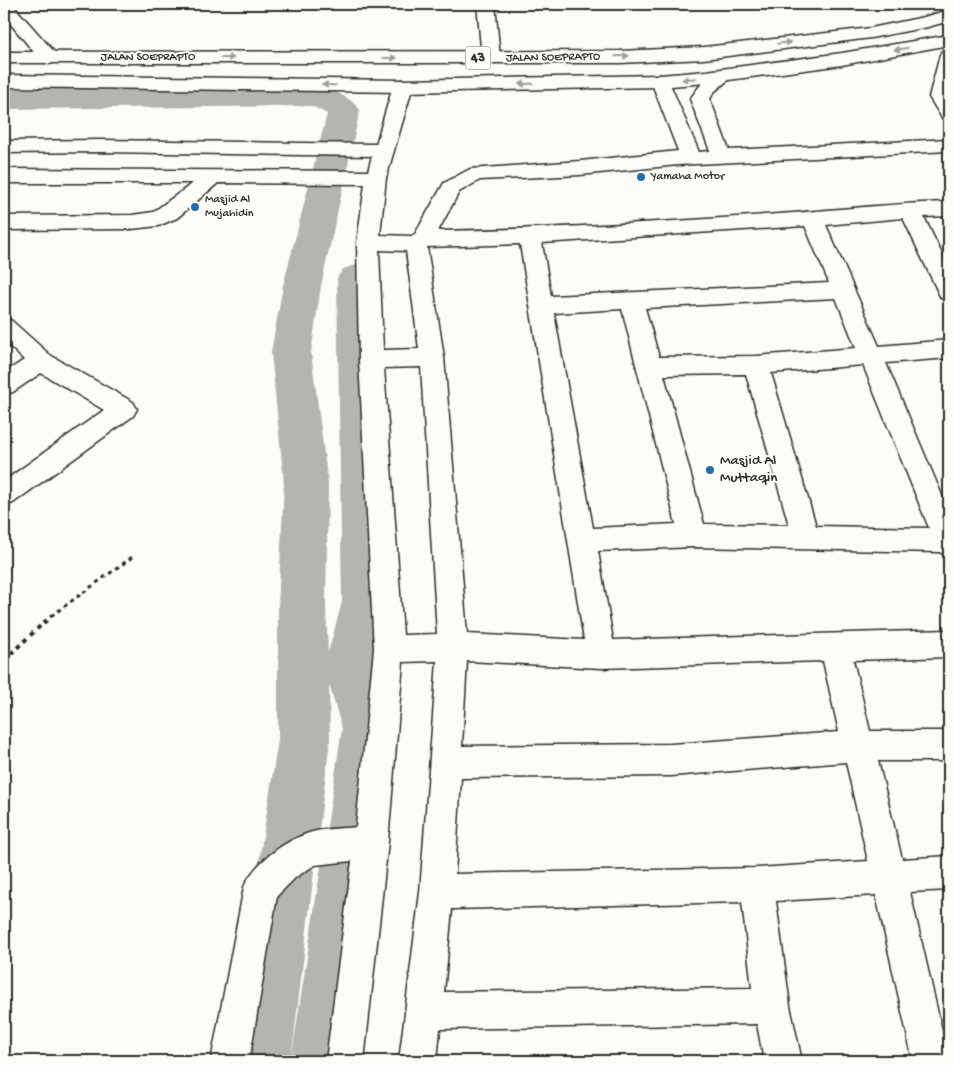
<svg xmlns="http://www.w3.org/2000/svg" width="953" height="1065" font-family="'Gochi Hand',sans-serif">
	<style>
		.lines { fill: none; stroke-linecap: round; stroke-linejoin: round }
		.river { fill: #b5b4b1; fill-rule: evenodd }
		.minor-casing { stroke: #2b2b2b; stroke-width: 3 }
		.highway-casing { stroke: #2b2b2b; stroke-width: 3 }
		.path-far1 { stroke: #2b2b2b; stroke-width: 3; stroke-dasharray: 4 4; stroke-linecap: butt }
		.path { stroke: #2b2b2b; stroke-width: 4; stroke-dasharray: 4.5 4.5; stroke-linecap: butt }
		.minor { fill: #fdfcf7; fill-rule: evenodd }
		.highway { fill: #fdfcf7; fill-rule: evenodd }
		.oneway { fill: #9e9e9b }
		.poi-dot { fill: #1f6fb2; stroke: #fdfcf7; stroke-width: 2 }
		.labels { text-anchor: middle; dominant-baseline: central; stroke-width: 4; stroke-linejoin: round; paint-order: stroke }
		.far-street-label { font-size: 12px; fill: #2b2b2b; stroke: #fdfcf7 }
		.far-poi-label { font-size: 12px; fill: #2b2b2b; stroke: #fdfcf7; text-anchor: start }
		.shield { fill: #fdfcf7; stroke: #6a6a68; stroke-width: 1 }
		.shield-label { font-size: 14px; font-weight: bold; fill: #2b2b2b }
		.poi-label { font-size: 15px; fill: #2b2b2b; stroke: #fdfcf7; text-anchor: start }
	</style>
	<rect width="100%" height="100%" fill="#fdfcf7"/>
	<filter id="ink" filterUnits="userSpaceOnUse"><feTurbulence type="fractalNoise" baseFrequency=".02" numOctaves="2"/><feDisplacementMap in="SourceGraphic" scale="10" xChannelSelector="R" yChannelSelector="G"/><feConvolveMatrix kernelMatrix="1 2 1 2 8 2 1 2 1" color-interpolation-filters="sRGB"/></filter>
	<g filter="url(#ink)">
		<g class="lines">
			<path class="river" d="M318,86C333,90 351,97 360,110L321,286L311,352L328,484L326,607L328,653L342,602L337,278L343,269L356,265L369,269L375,278L390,602L374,667L394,729L354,1061H291L342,729L329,684L330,740L291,1061H228L278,740V607L284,484L271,352L283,286L327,114L312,106L4,109V89Z"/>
			<defs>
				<g id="minor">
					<path d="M4,4H12L56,54L58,58L56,62L49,64L42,62L4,16Z"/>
					<path d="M477,4H495L500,58L498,62L491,64L484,62L482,58Z"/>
					<path d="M949,49V120L942,118L929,97L940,55L942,51Z"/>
					<path d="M725,69L732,71L734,75L714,92L710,99L729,150L949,139V151L678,165L580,175L480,180L459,192L438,231C552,229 666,222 779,214C836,210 893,203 949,202V216L924,217L949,269V300L941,298L938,292L903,218L826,225L879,346L949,340V358L886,363L949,512V556L939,552L693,547L598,551L613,640L949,630V657L853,660L870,731H949V761H878L902,859L949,856V890L910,892L949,1061H913L876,895L776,901L790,1006L802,1061H764L757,1024L440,1029L437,1061H399L420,892L437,661L403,662L388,842L364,1061H326L352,861L315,865L296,877L277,896L249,1061H211L244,887C254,863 284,841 309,833C323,828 341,829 356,827L374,649L359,360L357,242L365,184L218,183L177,218L158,226L132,229L4,230V216L132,215L153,212L193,183H4V169L368,171L372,156L100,152L4,153V141L100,140L376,144L393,86L396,82L403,80L410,82L413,86L386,178L380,235L412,236L415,234L444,183L470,169L580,161L678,151L651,81L653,77L660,75L667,77L699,152L710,151L690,99C699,86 709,73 725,69ZM805,226L829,283L551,296L542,243ZM520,244L584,640L467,634L444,357L427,247ZM379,250L406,251L419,349L383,350ZM836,298L856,348L756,356L659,357L645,308ZM622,309L676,524L593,528L554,313ZM863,365L929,528L816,526L771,373ZM421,367L437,634L403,635L384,368ZM746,374L789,525L704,524L664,375ZM467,661L601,668L823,661L839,732L671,744L462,746ZM846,762L868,861L757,868L455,874L461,778L671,776ZM742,902L752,988L444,992L452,909Z"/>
					<path d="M4,318L12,321L50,355L133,402L137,409L133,416L13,503L4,506V481L104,410L41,373L13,392L4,394V373L24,360L4,341Z"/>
				</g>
				<g id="highway">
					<path d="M949,10V21L928,27L871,38L704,59L620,63H4V52L620,51L704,47L871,28L924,17Z"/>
					<path d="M949,35V45L842,65L706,83L660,87L403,92L4,87V75L403,80L660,75L706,71L842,53Z"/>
				</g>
			</defs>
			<use href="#minor" class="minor-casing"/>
			<use href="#highway" class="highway-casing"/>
			<path class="path-far1" d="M51,616L135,555"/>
			<path class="path" d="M4,660L52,615"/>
			<use href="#minor" class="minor"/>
			<use href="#highway" class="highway"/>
		</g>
		<defs><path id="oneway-solid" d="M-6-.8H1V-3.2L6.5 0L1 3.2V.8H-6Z" transform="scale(1.25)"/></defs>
		<g class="oneway">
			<use href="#oneway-solid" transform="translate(784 43) rotate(-7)"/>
			<use href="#oneway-solid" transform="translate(901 49) rotate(171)"/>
			<use href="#oneway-solid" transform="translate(622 56) rotate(-2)"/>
			<use href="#oneway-solid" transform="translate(227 58)"/>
			<use href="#oneway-solid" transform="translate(390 58)"/>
			<use href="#oneway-solid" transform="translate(689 79) rotate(175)"/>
			<use href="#oneway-solid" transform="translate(526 84) rotate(179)"/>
			<use href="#oneway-solid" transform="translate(329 85) rotate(-179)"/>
		</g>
	</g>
	<g class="poi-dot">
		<circle cx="641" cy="177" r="5"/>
		<circle cx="195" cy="207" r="5"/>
		<circle cx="710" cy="470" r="5"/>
	</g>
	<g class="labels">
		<g class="far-street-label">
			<text x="148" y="58">JALAN SOEPRAPTO</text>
			<text transform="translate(553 58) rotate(-1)">JALAN SOEPRAPTO</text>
		</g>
		<g class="far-poi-label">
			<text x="651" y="177">Yamaha Motor</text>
			<text x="205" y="200">Masjid Al<tspan x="205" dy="14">Mujahidin</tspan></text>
		</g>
		<rect class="shield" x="465.5" y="46.5" width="25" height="23" rx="4"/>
		<g class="shield-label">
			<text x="478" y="58">43</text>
		</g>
		<g class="poi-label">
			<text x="720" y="461">Masjid Al<tspan x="720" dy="17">Muttaqin</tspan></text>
		</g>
	</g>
	<rect width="953" height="1065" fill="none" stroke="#fdfcf7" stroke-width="20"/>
	<rect x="10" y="10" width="933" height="1045" fill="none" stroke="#2b2b2b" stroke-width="2" filter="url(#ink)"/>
</svg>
